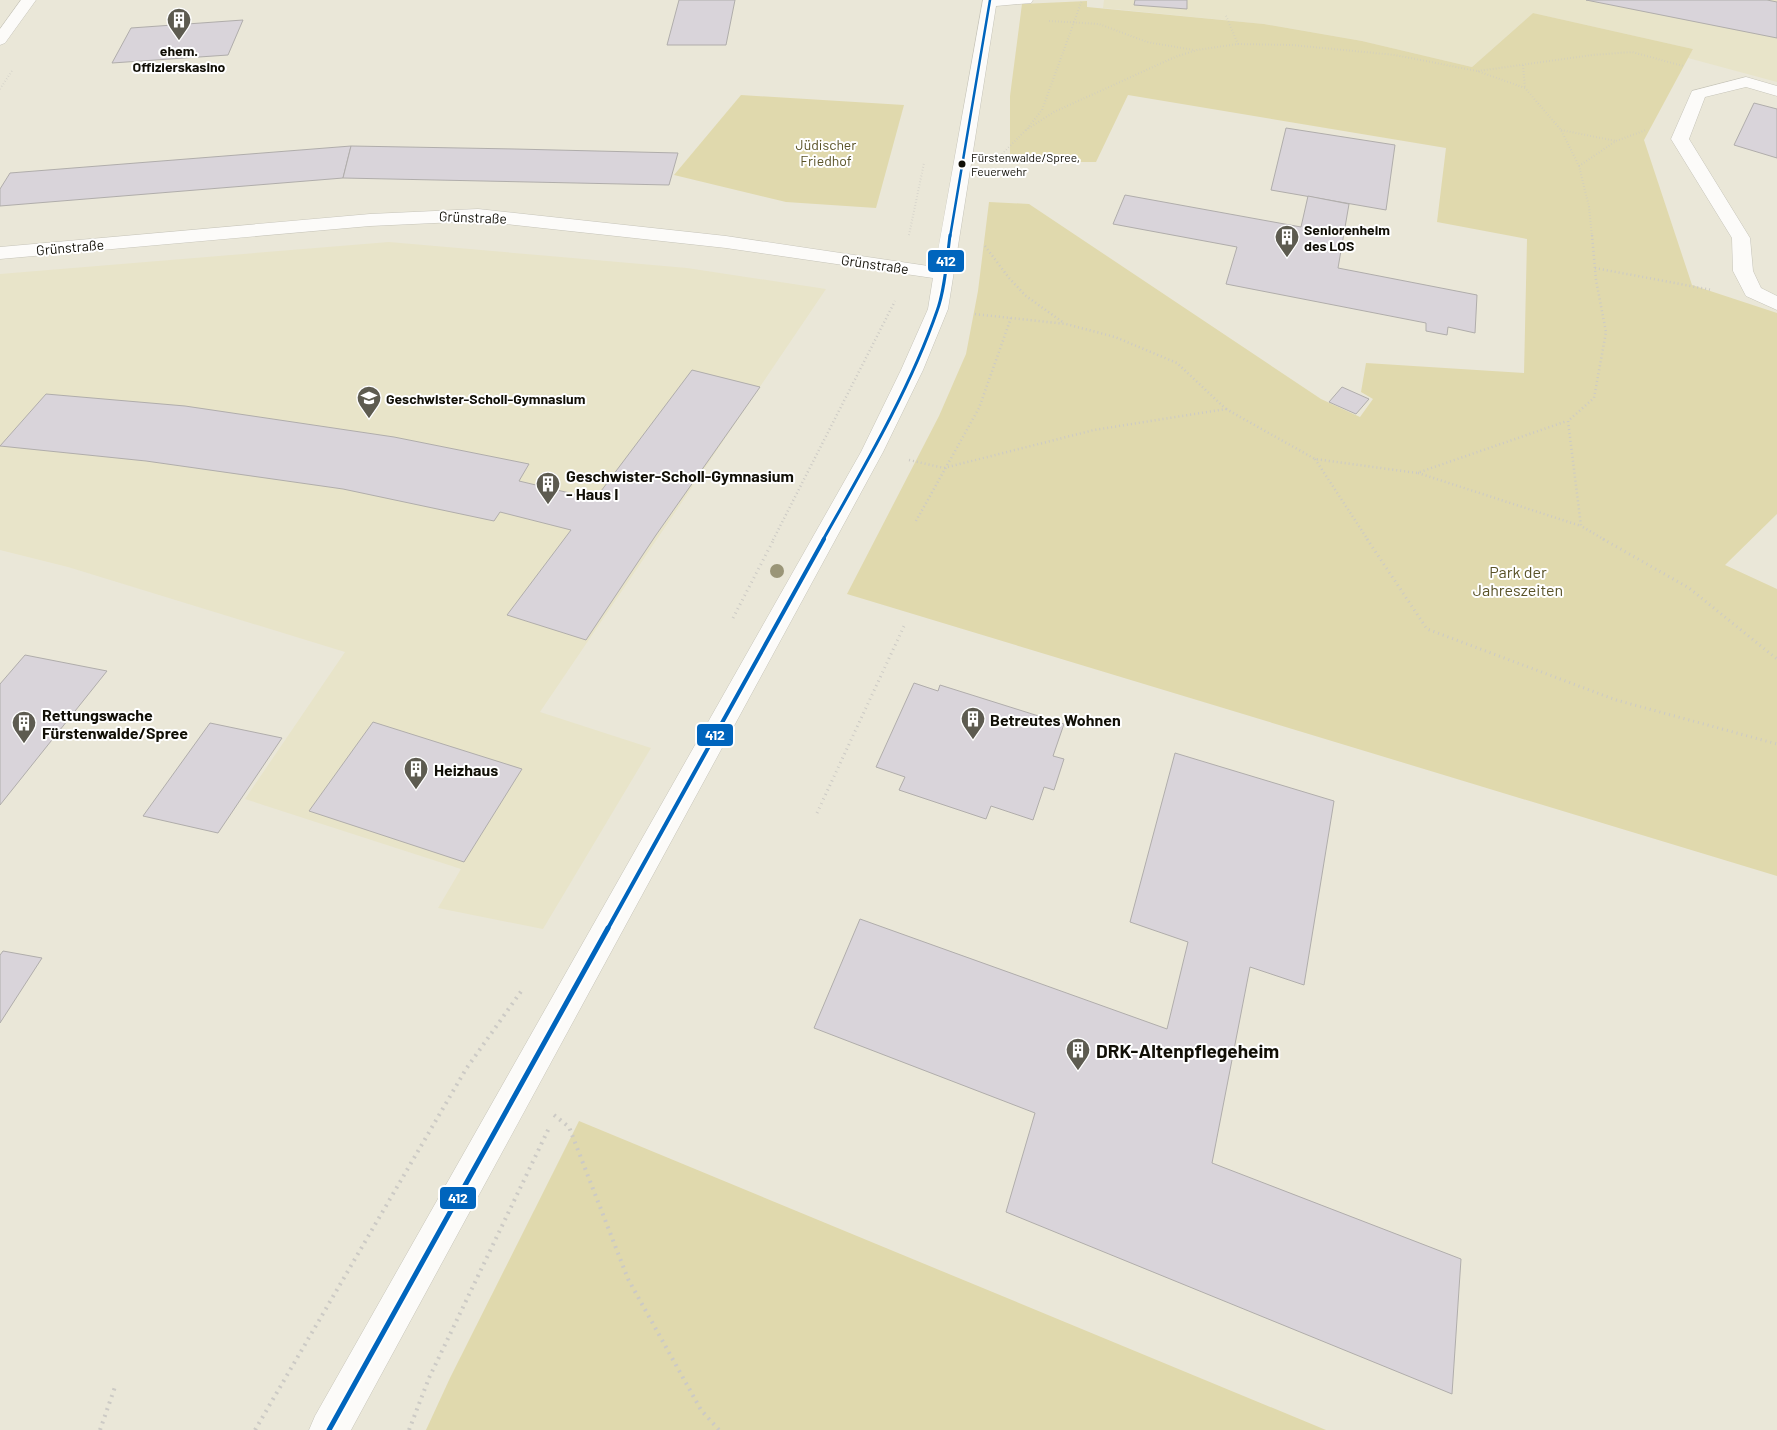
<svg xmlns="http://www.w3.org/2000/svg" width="1777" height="1430" font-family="Barlow,sans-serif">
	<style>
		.built { fill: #e8e4c9 }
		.green { fill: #e0d9ad }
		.building { fill: #d9d4da; stroke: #b0adab }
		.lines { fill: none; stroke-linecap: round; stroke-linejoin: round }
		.minor-casing { stroke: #c6c4b9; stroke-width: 1 }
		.path-far3 { stroke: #cccac5; stroke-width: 2; stroke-dasharray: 0.5 2.5; stroke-linecap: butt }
		.path-far2 { stroke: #cccac5; stroke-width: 2.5; stroke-dasharray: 1 3; stroke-linecap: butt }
		.path-far1 { stroke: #cccac5; stroke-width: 3; stroke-dasharray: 1 4; stroke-linecap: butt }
		.path { stroke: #cccac5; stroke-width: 4; stroke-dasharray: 2 5; stroke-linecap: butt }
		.minor { fill: #fcfbf9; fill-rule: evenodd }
		.bus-1-far3-casing { stroke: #fff; stroke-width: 5 }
		.bus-1-far2-casing { stroke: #fff; stroke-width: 6 }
		.bus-1-far1-casing { stroke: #fff; stroke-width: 8 }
		.bus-1-casing { stroke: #fff; stroke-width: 9 }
		.bus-1-far3 { stroke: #0065bd; stroke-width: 2.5 }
		.bus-1-far2 { stroke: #0065bd; stroke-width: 3 }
		.bus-1-far1 { stroke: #0065bd; stroke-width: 4 }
		.bus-1 { stroke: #0065bd; stroke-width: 5 }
		.tree { fill: #9a9577 }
		.bus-dot { fill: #110f06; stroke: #fff; stroke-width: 2 }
		.labels { text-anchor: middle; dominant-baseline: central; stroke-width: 4; stroke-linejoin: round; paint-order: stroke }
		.far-bus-label { font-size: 12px; fill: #110f06; stroke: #fff; text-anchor: start }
		.far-poi-label { font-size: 14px; font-weight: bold; fill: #110f06; stroke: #fff; text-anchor: start }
		.far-park-label { font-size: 14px; fill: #595227; stroke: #fff }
		.far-street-label { font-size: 14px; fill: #110f06; stroke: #fff }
		.poi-label { font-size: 16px; font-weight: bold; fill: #110f06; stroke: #fff; text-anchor: start }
		.park-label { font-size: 16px; fill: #595227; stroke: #fff }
		.near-poi-label { font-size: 19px; font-weight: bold; fill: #110f06; stroke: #fff; text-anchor: start }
		.line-badge { stroke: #fff; stroke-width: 2 }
		.badge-label { font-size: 14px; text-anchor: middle; font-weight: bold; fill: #fff }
	</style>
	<rect width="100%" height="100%" fill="#eae7d8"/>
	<g class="built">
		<path d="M1104,0H1777V82L1688,58L1693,49L1533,13L1472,67L1362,41L1264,24L1103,8Z"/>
		<path d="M389,242L687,268L826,289L540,712L651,748L543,929L438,908L461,869L245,799L345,652L68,567L0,550V274Z"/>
	</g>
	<g class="green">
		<path d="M1087,1V7L1264,24L1362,41L1472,67L1533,13L1693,49L1644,140L1692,285L1777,313V514L1725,565L1777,589V876L847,594L939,416L966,354L978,291L989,202L1029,204L1321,399L1360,417L1373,399L1361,392L1366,363L1524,373L1527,239L1437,222L1446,148L1128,95L1096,162H1010V96L1022,4Z"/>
		<path d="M741,95L904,105L876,208L786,202L674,175Z"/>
		<path d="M579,1121L1326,1430H426L450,1378Z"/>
	</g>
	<g class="building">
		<path d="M679,0H735L726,45H667Z"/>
		<path d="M1135,0H1187V9L1134,5Z"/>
		<path d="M1586,0H1767L1777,2V38Z"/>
		<path d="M243,20L228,55L112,63L131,28Z"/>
		<path d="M1754,103L1777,109V158L1734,145Z"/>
		<path d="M1286,128L1395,145L1386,210L1271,190Z"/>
		<path d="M351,146L343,178L0,206V189L10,173Z"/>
		<path d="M351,146L515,149L678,153L669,185L343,178Z"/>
		<path d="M1125,195L1301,227L1308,196L1349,204L1338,268L1477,295L1475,333L1448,327L1447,335L1426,331V323L1226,284L1237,247L1113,224Z"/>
		<path d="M692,370L760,387L656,535L586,640L507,615L571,530L500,512L494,521L343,489L146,461L0,446L46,394L185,406L394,437L529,464L519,481L595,499Z"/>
		<path d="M1342,387L1369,399L1356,414L1329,402Z"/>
		<path d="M25,655L107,671L0,805V684Z"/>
		<path d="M914,683L938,691L940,685L1064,724L1053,756L1064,759L1054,790L1044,787L1033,820L991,806L986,819L899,790L905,777L876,767Z"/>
		<path d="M373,722L522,769L464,862L309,811Z"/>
		<path d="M210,723L282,738L218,833L143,816Z"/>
		<path d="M1175,753L1334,801L1304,985L1250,967L1212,1163L1461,1259L1452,1394L1006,1212L1035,1113L814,1028L860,919L1167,1029L1188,942L1130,922Z"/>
		<path d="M3,951L42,958L0,1023V955Z"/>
	</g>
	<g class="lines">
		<defs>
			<g id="minor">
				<path d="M21,0H36L5,43L0,45V29Z"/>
				<path d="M983,0H1033L1031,3L996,6L948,309L923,370L883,452L351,1430H309L315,1416L861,452L901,370L928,309L933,278L726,248L478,221L370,226L0,259V247L370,214L478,209L726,236L935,267Z"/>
				<path d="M1746,77L1777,86V96L1746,87L1705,97L1689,139L1750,238L1753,271L1761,288L1777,296V310L1746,296L1733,271L1732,238L1671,139L1692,91Z"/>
			</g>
		</defs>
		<use href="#minor" class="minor-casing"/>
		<g class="path-far3">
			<path d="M1226,16L1238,44"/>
			<path d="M1049,21L1099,24L1147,42L1194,50"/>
			<path d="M1523,65L1525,88"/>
			<path d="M1478,71L1592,55L1632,52L1683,66"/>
			<path d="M0,89L12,71"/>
			<path d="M1026,130L1054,112L1175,57L1197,50L1238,44L1292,45L1395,55L1477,71L1525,88L1561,130L1579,166L1589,207L1592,237"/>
			<path d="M1561,130L1616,141"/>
			<path d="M1002,154L1026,130L1042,110L1082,0"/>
			<path d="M1579,166L1616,141L1646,130"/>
			<path d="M909,235L924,163"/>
		</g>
		<g class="path-far2">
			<path d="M1592,235L1596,280L1606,332L1594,398L1568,421L1581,526L1605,540"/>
			<path d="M985,246L1009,278L1026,296L1064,323"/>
			<path d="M1595,268L1712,290"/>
			<path d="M1226,409L1315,459L1417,473L1567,421"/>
			<path d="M1315,459L1368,540"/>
			<path d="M909,460L944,468L1094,430L1226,409L1177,363L1115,337L1066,324L974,314"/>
			<path d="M1418,473L1581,526"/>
			<path d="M916,521L979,408L1011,318"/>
			<path d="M773,540L895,301"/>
		</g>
		<g class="path-far1">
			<path d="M1367,539L1427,629L1616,700L1777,744"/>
			<path d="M1603,539L1689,588L1777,659"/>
			<path d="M733,618L774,539"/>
			<path d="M817,813L905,624"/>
		</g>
		<g class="path">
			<path d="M554,1115L569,1127L628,1279L701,1410L719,1430"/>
			<path d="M100,1430L116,1384"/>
			<path d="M255,1430L466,1069L522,990"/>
			<path d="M409,1430L429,1378L549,1128"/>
		</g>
		<use href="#minor" class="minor"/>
		<defs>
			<path id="bus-1-far3" d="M950,237L990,0"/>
			<path id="bus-1-far2" d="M823,540C864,467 910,389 937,311C945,290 947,258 950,235"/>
			<path id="bus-1-far1" d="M607,930L824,539"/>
			<path id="bus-1" d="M329,1430L608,928"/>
		</defs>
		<use href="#bus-1-far3" class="bus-1-far3-casing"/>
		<use href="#bus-1-far2" class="bus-1-far2-casing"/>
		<use href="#bus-1-far1" class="bus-1-far1-casing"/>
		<use href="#bus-1" class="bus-1-casing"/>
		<use href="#bus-1-far3" class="bus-1-far3"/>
		<use href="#bus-1-far2" class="bus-1-far2"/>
		<use href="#bus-1-far1" class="bus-1-far1"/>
		<use href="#bus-1" class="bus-1"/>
	</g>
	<circle class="tree" cx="777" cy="571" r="7"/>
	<defs>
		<symbol id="building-pin" viewBox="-11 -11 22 30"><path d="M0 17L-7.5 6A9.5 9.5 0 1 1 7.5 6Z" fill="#5d5b50" stroke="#fff"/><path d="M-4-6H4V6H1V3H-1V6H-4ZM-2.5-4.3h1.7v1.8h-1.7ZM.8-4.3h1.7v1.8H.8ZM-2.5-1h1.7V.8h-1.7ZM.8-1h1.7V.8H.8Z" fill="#fff"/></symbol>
		<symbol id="school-pin" viewBox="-11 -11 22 30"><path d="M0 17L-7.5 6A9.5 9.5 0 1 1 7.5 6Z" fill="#5d5b50" stroke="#fff"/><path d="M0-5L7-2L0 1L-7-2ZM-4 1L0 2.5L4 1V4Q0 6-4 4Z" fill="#fff"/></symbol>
	</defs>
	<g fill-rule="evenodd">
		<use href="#building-pin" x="165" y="6" width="28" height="38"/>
		<use href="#building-pin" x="1273" y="223" width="28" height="38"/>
		<use href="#school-pin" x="355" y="384" width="28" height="38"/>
		<use href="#building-pin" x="534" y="470" width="28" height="38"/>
		<use href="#building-pin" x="959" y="705" width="28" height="38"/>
		<use href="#building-pin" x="10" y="709" width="28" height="38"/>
		<use href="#building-pin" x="402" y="755" width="28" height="38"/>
		<use href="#building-pin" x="1064" y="1036" width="28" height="38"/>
	</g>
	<circle class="bus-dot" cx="962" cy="164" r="4.5"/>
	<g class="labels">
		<g class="far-bus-label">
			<text x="971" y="157">Fürstenwalde/Spree,<tspan x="971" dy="14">Feuerwehr</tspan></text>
		</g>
		<g class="far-poi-label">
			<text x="179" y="50" text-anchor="middle">ehem.<tspan x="179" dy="16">Offizierskasino</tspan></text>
			<text x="1304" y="229">Seniorenheim<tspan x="1304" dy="16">des LOS</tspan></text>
			<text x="386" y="398">Geschwister-Scholl-Gymnasium</text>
		</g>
		<g class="far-park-label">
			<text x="826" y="144">Jüdischer<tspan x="826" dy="16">Friedhof</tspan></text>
		</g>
		<g class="far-street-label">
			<text transform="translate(473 217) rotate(2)">Grünstraße</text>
			<text transform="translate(70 247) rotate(-5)">Grünstraße</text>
			<text transform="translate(875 264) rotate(8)">Grünstraße</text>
		</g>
		<g class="poi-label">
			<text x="566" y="475">Geschwister-Scholl-Gymnasium<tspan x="566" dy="18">- Haus I</tspan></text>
			<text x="42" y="714">Rettungswache<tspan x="42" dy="18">Fürstenwalde/Spree</tspan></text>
			<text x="990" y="719">Betreutes Wohnen</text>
			<text x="434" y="769">Heizhaus</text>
		</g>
		<g class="park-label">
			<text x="1518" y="571">Park der<tspan x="1518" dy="18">Jahreszeiten</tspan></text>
		</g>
		<g class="near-poi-label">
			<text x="1096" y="1050">DRK-Altenpflegeheim</text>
		</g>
	</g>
	<g class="line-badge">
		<rect x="927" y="249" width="38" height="24" rx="5" fill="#0065bd"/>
		<rect x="696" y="723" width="38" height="24" rx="5" fill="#0065bd"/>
		<rect x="439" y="1186" width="38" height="24" rx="5" fill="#0065bd"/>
	</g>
	<g class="badge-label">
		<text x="946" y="266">412</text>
		<text x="715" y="740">412</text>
		<text x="458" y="1203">412</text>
	</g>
</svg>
